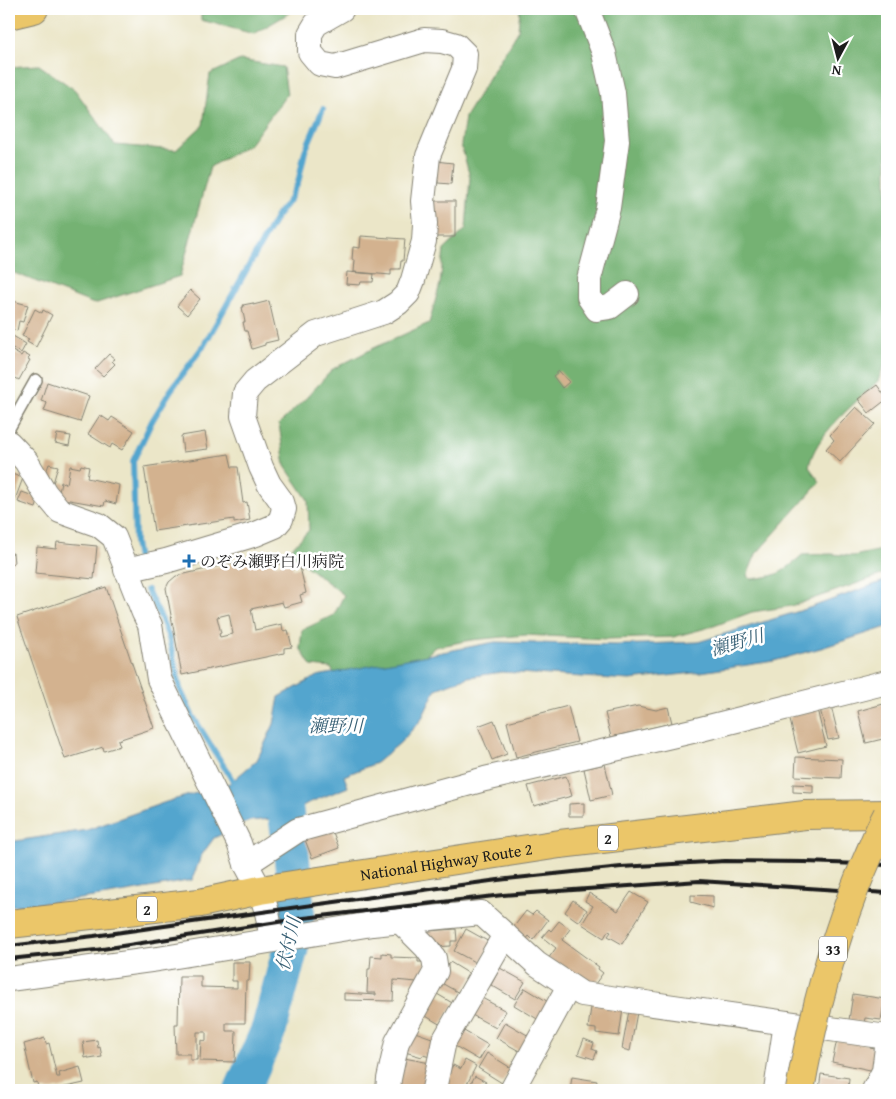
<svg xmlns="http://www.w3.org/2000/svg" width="896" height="1099" font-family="'Gentium Book Plus','Noto Serif JP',serif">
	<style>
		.forest { fill: #74b273; stroke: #486748 }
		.water { fill: #53a5ce; stroke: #386075 }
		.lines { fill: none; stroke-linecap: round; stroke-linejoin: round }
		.stream { stroke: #53a5ce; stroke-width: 6 }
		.river { stroke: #53a5ce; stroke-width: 36 }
		.building { fill: #d3b28f; fill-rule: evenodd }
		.lane-casing { stroke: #848172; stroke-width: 14 }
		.street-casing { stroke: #848172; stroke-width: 26 }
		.highway-casing { stroke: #848172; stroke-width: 30 }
		.lane { stroke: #fff; stroke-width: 11 }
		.street { stroke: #fff; stroke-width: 24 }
		.highway { stroke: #ebc669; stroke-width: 28 }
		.rail { stroke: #1c1c1c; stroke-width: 4 }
		.primary-bridge-casing { stroke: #848172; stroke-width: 30; stroke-linecap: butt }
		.primary-bridge { stroke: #ebc669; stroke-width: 28 }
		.poi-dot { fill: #1f6fb2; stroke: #fff; stroke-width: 2 }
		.labels { text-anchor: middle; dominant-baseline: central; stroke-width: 5; stroke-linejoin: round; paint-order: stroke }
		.shield { fill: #fff; stroke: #606060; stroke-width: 1 }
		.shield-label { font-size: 15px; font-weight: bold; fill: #1c1c1c }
		.poi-label { font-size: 16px; fill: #1c1c1c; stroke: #fff; text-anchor: start }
		.street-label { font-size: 16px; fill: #1c1c1c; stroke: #fff }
		.water-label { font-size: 18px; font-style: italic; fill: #386075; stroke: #fff }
	</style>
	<rect width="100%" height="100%" fill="#fff"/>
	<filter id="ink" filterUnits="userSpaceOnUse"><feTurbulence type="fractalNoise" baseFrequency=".02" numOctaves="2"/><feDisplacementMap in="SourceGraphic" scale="10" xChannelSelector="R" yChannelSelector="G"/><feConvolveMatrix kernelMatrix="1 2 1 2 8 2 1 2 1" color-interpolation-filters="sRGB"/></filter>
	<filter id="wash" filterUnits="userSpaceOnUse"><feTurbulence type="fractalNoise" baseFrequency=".0096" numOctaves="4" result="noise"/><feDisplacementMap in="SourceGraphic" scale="20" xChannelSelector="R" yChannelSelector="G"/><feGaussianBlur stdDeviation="1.12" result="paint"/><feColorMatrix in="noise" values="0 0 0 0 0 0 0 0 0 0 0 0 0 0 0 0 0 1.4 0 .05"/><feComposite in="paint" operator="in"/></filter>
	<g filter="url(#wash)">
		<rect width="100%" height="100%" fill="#ebe6c8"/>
		<g class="forest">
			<path d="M201,9H296L254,34L201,20Z"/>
			<path d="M520,9H887V361L882,370L878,381C855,404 814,435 809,467L820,482L756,554L747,576L751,579C777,576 782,574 802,555L831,554L853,556L887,549V573L792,606L752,612L714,626L673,637L607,639L525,635L471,640L435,647L406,674L343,690L331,668L311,666L300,648L302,630L334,615L344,595L288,552L309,530L308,500L285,466L279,424L307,397L333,369L374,348L429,323L440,284L444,250L466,229L470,177L461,145L465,117L518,30Z"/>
			<path d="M240,60L283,67L287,94L250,144L210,167L180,276L94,304L9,271V67L39,65L75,90L115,145L176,150L203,125L210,74Z"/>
		</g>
		<path class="water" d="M887,580V627L821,648L774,661L694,673L630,680L502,672L468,677L436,689L421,720L400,743L376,763L344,776L348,787L306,804L283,818L249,821L214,838L201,856L192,880C131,892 71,902 9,906V842L87,830L166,802L230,783L257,760L274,724L279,697L317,676L495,642L616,645L698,642L806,609Z"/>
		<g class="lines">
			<g class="stream">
				<path d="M139,564L135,543L133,461L152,421L171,390L204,345L277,216L290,199L298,183L305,151L323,109"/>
				<path d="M147,590L161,618L169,638L180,689L192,715L236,786"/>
			</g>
			<path class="river" d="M242,1090L269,1029L291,947L297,912L292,860L283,791"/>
		</g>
		<g id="blocks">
			<g class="building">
				<path d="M435,161L453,163L451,184L438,183V180H434Z"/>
				<path d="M433,201H455V237H435Z"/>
				<path d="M361,236L405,239L403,261H401L400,269H391V275L354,272L355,260H352L353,247L360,248Z"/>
				<path d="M347,272L374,274L373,282H361L360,285L346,284Z"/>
				<path d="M190,290L200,299L187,315L177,306Z"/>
				<path d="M9,300L28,305L23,322L19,321L17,331L9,328Z"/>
				<path d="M269,301L278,340L265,343V345L252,349L247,331H245L243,322H245L242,307H244L243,305L253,303V305Z"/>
				<path d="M35,309L42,313L43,310L52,315L36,347L27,342L29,339L22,336Z"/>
				<path d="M13,336L26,344L21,353L9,346Z"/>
				<path d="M9,349L21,356L23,353L30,357L28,359L30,360L19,380L9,374Z"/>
				<path d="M109,354L115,359L112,361L115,364L103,376L95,369Z"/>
				<path d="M559,371L569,382L562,388L553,376Z"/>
				<path d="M47,382L89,396L80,422L44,411L47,403L41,401Z"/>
				<path d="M877,385L887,399L869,413L858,399Z"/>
				<path d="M856,407L875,424L840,462L826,449L834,440L830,435Z"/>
				<path d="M100,415L109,421L112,417L134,431L122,450L112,444L110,448L88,434Z"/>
				<path d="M205,432L208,449L183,452L181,436Z"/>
				<path d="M57,434L71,436L69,446L55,443Z"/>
				<path d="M229,454L232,467H238L243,503L247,502L250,520L234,523V519L154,531L144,467Z"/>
				<path d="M49,464L58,466L51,490L43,481Z"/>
				<path d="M81,465L89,467L87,478L119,485L116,504L105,501L104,506L58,498L61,482L67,484L70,466L80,468Z"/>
				<path d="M9,473L23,478L13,505L9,504Z"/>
				<path d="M22,492L39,498L36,508L18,502Z"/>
				<path d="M57,542L97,546L94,579L35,573L37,547L56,549Z"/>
				<path d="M13,553L14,563L9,564V554Z"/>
				<path d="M272,554L275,565L291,561L293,569L300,567L306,593L300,595L302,602L284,607L282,602L251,609L255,630L282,624L283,631L288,630L292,647L284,648V653L182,675L166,588L169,582L176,576ZM229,614L233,634L220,637L219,634L221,633L217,617Z"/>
				<path d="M106,587L154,728L118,740L120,746L104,751L103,747L65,759L17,617Z"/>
				<path d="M887,703V738L866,743L858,711Z"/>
				<path d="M568,706L577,742L516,757L507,722Z"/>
				<path d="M638,706L656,710L668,707L672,723L611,737L605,713Z"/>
				<path d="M831,706L839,738L828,740L820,709Z"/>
				<path d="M817,709L826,746L798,753L789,716Z"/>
				<path d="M494,720L507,754L492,760L478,726Z"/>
				<path d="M796,757L842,759L841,778L795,776Z"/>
				<path d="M605,764L612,795L591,800L584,769Z"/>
				<path d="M566,776L572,796L534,806L528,786Z"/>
				<path d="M793,784L813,785V793L793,792Z"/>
				<path d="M584,803V816H569V804Z"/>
				<path d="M331,827L339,848L312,858L304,837Z"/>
				<path d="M631,892L648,902L622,944L608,936L611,932L608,931L604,938L582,924L593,906L585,901L589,893L618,911Z"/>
				<path d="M691,895L713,896V908L691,902Z"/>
				<path d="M573,900L587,910L579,922L565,912Z"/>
				<path d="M526,911L532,915L536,911L548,920L533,940L529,936L526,940L512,929Z"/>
				<path d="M559,921L570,929L562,940L599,967L598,969L603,973L592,988L548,959L556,948L542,937L549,929L551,931Z"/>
				<path d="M456,929L457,941H451V946L433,947L428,941V931Z"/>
				<path d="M466,929L491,943L480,965L454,951Z"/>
				<path d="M382,953L391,954V957L418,958V962H425L424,980H417V982L394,980L393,1001L344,1000V993L376,995V993H367L368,969H370L371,956L382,957Z"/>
				<path d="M232,962H250L249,981H246L245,1023H226V1031H236L235,1062L200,1061L201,1040L206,1041V1032H197V1060H190V1054H176L175,1024H178L179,976H201V987L237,988V981H232Z"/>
				<path d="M450,962L473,976L461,994L438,981Z"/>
				<path d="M500,968L525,982L515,999L491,985Z"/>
				<path d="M525,988L550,1003L539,1020L514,1005Z"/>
				<path d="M432,991L454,1004L441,1025L419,1012Z"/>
				<path d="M853,994L885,999L881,1020L865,1018L864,1023L849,1020Z"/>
				<path d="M482,998L506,1011L496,1028L472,1015Z"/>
				<path d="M592,1001L623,1009L619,1036L596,1033V1029L588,1028Z"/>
				<path d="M630,1005L638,1007L630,1051L622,1049Z"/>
				<path d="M505,1022L529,1036L521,1052L496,1038Z"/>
				<path d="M412,1031L435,1039L430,1057L423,1055L422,1057L405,1052Z"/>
				<path d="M464,1031L488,1045L479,1060L455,1046Z"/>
				<path d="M45,1038L46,1044L49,1043L57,1077H60L59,1073L80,1067L84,1083L52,1090H38L37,1082L33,1083L24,1044Z"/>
				<path d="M584,1039L594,1043L592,1049L597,1051L594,1059L578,1054Z"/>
				<path d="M97,1040L98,1048L100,1047L102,1057L89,1059V1057L85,1058L83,1042Z"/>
				<path d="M837,1040L871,1045L870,1048L880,1050L875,1071L832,1062Z"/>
				<path d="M487,1053L511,1068L502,1083L478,1068Z"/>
				<path d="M399,1057L430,1063L424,1090H393Z"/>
				<path d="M465,1060L476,1066L464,1090H455L443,1084L453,1065L461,1069Z"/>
				<path d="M821,1074L849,1078L848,1090H819Z"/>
				<path d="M475,1076L486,1082L481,1090H467Z"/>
				<path d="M572,1077L597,1081L595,1090H570Z"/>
			</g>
		</g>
	</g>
	<g filter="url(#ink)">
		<use href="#blocks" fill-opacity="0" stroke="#848172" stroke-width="1"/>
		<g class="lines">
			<defs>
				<path id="lane" d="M9,428L36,380"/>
				<g id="street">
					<path d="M587,9L604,53L613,93L617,141L608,208L589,279V297L597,309L610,307L627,294"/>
					<path d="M9,443L26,461L45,493L60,511L99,525L114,537L144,613L150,625L159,679L239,843L246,864L260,890L267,912L272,940"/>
					<path d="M126,570L166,561L256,534L275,526L281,519L284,509L282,502L269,484L261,467L243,416L245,393L255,381L316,334L384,312L398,303L408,293L413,280L424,241L425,224L423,201L428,156L464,69L465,54L456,45L442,41L424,40L335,67L320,64L310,52V34L316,24L342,9"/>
					<path d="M246,864L298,830L485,779L701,729L887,682"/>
					<path d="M9,979L158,959L372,924L481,913L537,964L582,994L887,1037"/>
					<path d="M388,1090L389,1079L397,1042L436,971L434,958L426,947L400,921"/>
					<path d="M436,1090L434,1089L444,1041L505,935"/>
					<path d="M512,1090L569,986"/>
					<path d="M776,1090L786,1023"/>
					<path d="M874,1090L884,1071L887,1048"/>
				</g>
				<g id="highway">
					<path d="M9,15L34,9"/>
					<path id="s1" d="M9,924L200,903L260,890L560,844L805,815L887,814"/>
				</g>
			</defs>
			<use href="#lane" class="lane-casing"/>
			<use href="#street" class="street-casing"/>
			<use href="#highway" class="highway-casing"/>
			<use href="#lane" class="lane"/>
			<use href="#street" class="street"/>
			<use href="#highway" class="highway"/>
			<g class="rail">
				<path d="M9,946L94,936L305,906L498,880L621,867L725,861L805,862L887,865"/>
				<path d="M9,959L96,950L304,918L503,895L699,881L887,893"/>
			</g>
			<defs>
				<path id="primary-bridge" d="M800,1090C814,1010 835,931 868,857C874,843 880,828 887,815"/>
			</defs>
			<use href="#primary-bridge" class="primary-bridge-casing"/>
			<use href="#primary-bridge" class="primary-bridge"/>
		</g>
	</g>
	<path class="poi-dot" d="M186.5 553.5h5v5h5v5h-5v5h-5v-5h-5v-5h5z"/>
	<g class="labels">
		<g class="shield">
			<rect x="598" y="825.5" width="20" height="25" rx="4"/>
			<rect x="137" y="896.5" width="20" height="25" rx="4"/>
			<rect x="819" y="936.5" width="28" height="25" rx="4"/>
		</g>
		<g class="shield-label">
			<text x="608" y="838">2</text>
			<text x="147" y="909">2</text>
			<text x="833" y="949">33</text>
		</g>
		<g class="poi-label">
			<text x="200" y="561">のぞみ瀬野白川病院</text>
		</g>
		<g class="street-label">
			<text stroke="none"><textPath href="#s1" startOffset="442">National Highway Route 2</textPath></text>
		</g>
		<g class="water-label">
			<text transform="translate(737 642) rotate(-16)">瀬野川</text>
			<text x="336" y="725">瀬野川</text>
			<text transform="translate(288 944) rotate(-77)">伏付川</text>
		</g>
	</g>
	<rect width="896" height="1099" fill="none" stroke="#fff" stroke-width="30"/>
	<g transform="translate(838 58) rotate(187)" stroke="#ffffff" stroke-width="4" paint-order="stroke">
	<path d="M0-4L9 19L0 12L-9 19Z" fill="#1c1c1c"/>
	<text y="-8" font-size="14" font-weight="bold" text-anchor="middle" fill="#1c1c1c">N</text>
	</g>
</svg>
